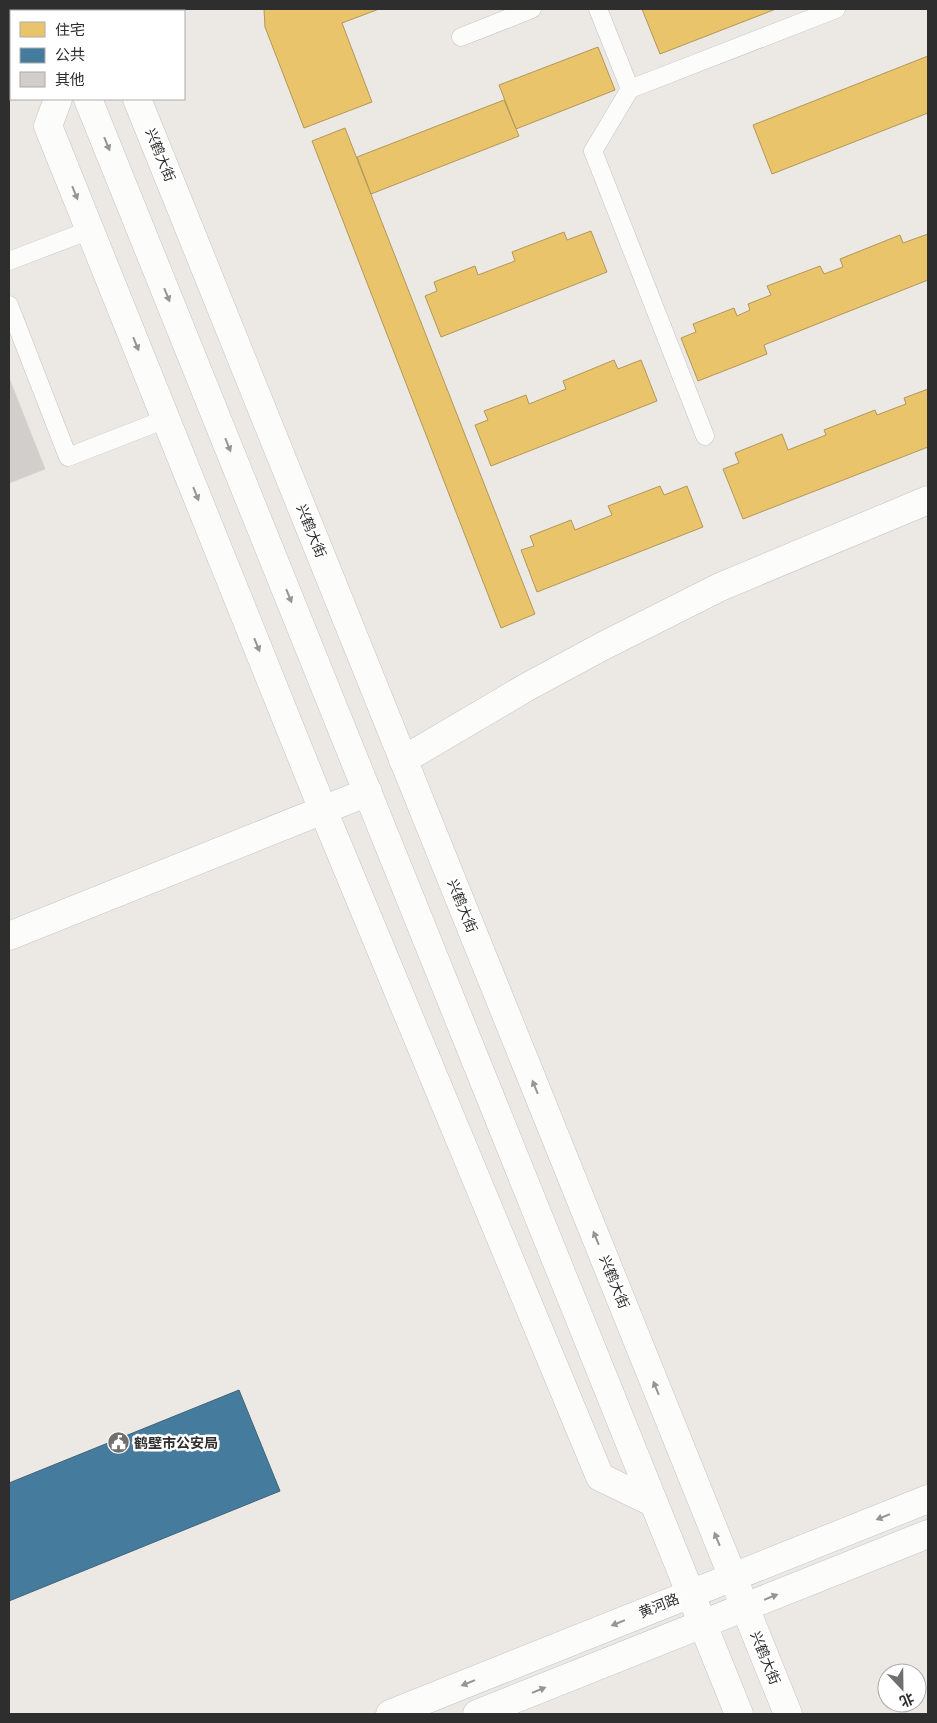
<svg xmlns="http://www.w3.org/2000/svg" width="937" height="1723" font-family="Rubik,'Noto Sans SC',sans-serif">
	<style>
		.homes { fill: #e9c46a; stroke: #b19758 }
		.public { fill: #457b9d; stroke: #3e647c }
		.building { fill: #d1cecb; stroke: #d7d4d0 }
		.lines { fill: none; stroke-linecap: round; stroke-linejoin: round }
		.lane-casing { stroke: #c5c4c5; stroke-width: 19 }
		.street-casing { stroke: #c5c4c5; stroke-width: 29 }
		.secondary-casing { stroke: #c5c4c5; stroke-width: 29 }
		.lane { stroke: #fcfcfb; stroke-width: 18 }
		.street { stroke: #fcfcfb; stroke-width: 28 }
		.secondary { stroke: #fcfcfb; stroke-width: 28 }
		.oneway { fill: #959594 }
		.labels { text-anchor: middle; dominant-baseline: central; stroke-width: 5; stroke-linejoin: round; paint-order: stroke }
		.street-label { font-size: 14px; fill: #2e2e2e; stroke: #fff }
		.poi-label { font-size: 14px; font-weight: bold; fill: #2e2e2e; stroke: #fff; text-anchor: start }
	</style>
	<rect width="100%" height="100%" fill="#ece8e4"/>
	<g class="homes">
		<path d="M264,9H379L342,23L372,102L304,128L265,27Z"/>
		<path d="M642,9H776L660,54Z"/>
		<path d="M598,47L615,90L516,129L499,85Z"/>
		<path d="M928,56V113L772,174L753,125Z"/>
		<path d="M504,100L519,136L371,194L357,157Z"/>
		<path d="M345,128L535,614L501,628L312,141Z"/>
		<path d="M591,231L607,272L441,337L425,296L437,291L434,282L475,266L478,275L515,261L512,252L564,232L567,240Z"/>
		<path d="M928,234V280L764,345L767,354L698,381L681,338L696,332L693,324L734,308L737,316L750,310L748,304L771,295L767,286L820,266L824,274L843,267L840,259L900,235L903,243Z"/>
		<path d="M614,360L618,369L641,360L657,401L491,466L475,425L488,420L484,411L526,395L529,404L566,389L563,381Z"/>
		<path d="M928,389V447L743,519L723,469L739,463L735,453L782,434L788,450L826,435L824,430L875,410L877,415L906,404L904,398Z"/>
		<path d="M660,486L664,495L687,486L703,527L537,592L521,550L534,546L530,536L571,520L575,530L612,515L608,506Z"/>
	</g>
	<path class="public" d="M239,1390L280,1491L9,1601V1483Z"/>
	<path class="building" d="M9,378L45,469L9,483Z"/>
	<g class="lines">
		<defs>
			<g id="lane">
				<path d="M598,9L630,89"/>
				<path d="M461,37L532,9"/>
				<path d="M9,261L90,230"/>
				<path d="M9,305L68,457L166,419"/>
				<path d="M705,436L593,151L630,89L836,9"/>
			</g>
			<g id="street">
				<path d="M58,99L48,126L323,810L600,1477L654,1503"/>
				<path d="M403,760L527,687L603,646L720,587L928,500"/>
				<path d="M9,936L368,792"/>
			</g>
			<g id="secondary">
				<path d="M52,9L53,11"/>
				<path d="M101,9L102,11"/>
				<path d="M88,99L739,1714"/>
				<path d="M137,99L788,1714"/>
				<path d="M390,1714L928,1499"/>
				<path d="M477,1714L928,1534"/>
			</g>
		</defs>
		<use href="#lane" class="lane-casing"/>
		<use href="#street" class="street-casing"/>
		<use href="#secondary" class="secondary-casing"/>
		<use href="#lane" class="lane"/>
		<use href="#street" class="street"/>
		<use href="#secondary" class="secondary"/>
	</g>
	<defs><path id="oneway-solid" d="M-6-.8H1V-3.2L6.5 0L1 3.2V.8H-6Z" transform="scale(1.25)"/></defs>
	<g class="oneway">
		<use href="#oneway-solid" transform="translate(107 144) rotate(68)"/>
		<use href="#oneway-solid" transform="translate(75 193) rotate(68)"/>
		<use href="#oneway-solid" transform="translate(167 295) rotate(68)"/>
		<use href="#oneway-solid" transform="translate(136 344) rotate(68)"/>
		<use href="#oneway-solid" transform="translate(228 445) rotate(68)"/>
		<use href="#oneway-solid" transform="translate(196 494) rotate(68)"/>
		<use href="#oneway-solid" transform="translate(289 596) rotate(68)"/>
		<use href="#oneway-solid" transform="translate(257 645) rotate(68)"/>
		<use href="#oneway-solid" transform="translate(535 1087) rotate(-112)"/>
		<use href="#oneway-solid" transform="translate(596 1238) rotate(-112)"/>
		<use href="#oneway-solid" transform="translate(656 1388) rotate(-112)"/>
		<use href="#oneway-solid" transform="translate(883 1517) rotate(158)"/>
		<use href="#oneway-solid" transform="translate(717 1539) rotate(-112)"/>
		<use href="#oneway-solid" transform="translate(771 1597) rotate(-22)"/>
		<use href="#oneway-solid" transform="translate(618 1623) rotate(158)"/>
		<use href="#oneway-solid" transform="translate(468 1683) rotate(158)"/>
		<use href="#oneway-solid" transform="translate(539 1690) rotate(-22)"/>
	</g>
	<defs>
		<symbol id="civic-disc" viewBox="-11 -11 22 22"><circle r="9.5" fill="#706f6e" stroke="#fff"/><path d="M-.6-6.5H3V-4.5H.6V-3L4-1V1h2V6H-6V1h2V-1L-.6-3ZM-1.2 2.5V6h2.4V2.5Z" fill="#fff"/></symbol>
	</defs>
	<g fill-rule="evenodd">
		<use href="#civic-disc" x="106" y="1430" width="25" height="25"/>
	</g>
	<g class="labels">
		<g class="street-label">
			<text transform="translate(160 155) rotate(68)">兴鹤大街</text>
			<text transform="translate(311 531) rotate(68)">兴鹤大街</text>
			<text transform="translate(462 906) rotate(68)">兴鹤大街</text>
			<text transform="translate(614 1282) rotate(68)">兴鹤大街</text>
			<text transform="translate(659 1606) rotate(-22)">黄河路</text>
			<text transform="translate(765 1658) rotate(68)">兴鹤大街</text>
		</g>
		<g class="poi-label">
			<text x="134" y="1443">鹤壁市公安局</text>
		</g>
	</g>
	<rect width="937" height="1723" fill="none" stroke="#2e2e2e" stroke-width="20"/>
	<rect x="10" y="10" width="175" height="90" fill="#ffffff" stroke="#ababab"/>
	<rect x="20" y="22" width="25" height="15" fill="#e9c46a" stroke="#ababab"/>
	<text x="55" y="35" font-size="15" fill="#2e2e2e">住宅</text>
	<rect x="20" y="48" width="25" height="15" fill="#457b9d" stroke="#ababab"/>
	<text x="55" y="60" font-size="15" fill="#2e2e2e">公共</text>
	<rect x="20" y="72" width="25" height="15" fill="#d1cecb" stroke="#ababab"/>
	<text x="55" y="85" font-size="15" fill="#2e2e2e">其他</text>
	<g transform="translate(902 1688) rotate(158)"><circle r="24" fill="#ffffff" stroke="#ababab"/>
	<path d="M0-4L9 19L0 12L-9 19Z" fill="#706f6e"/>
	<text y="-8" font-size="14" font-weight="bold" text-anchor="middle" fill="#2e2e2e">北</text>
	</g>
</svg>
